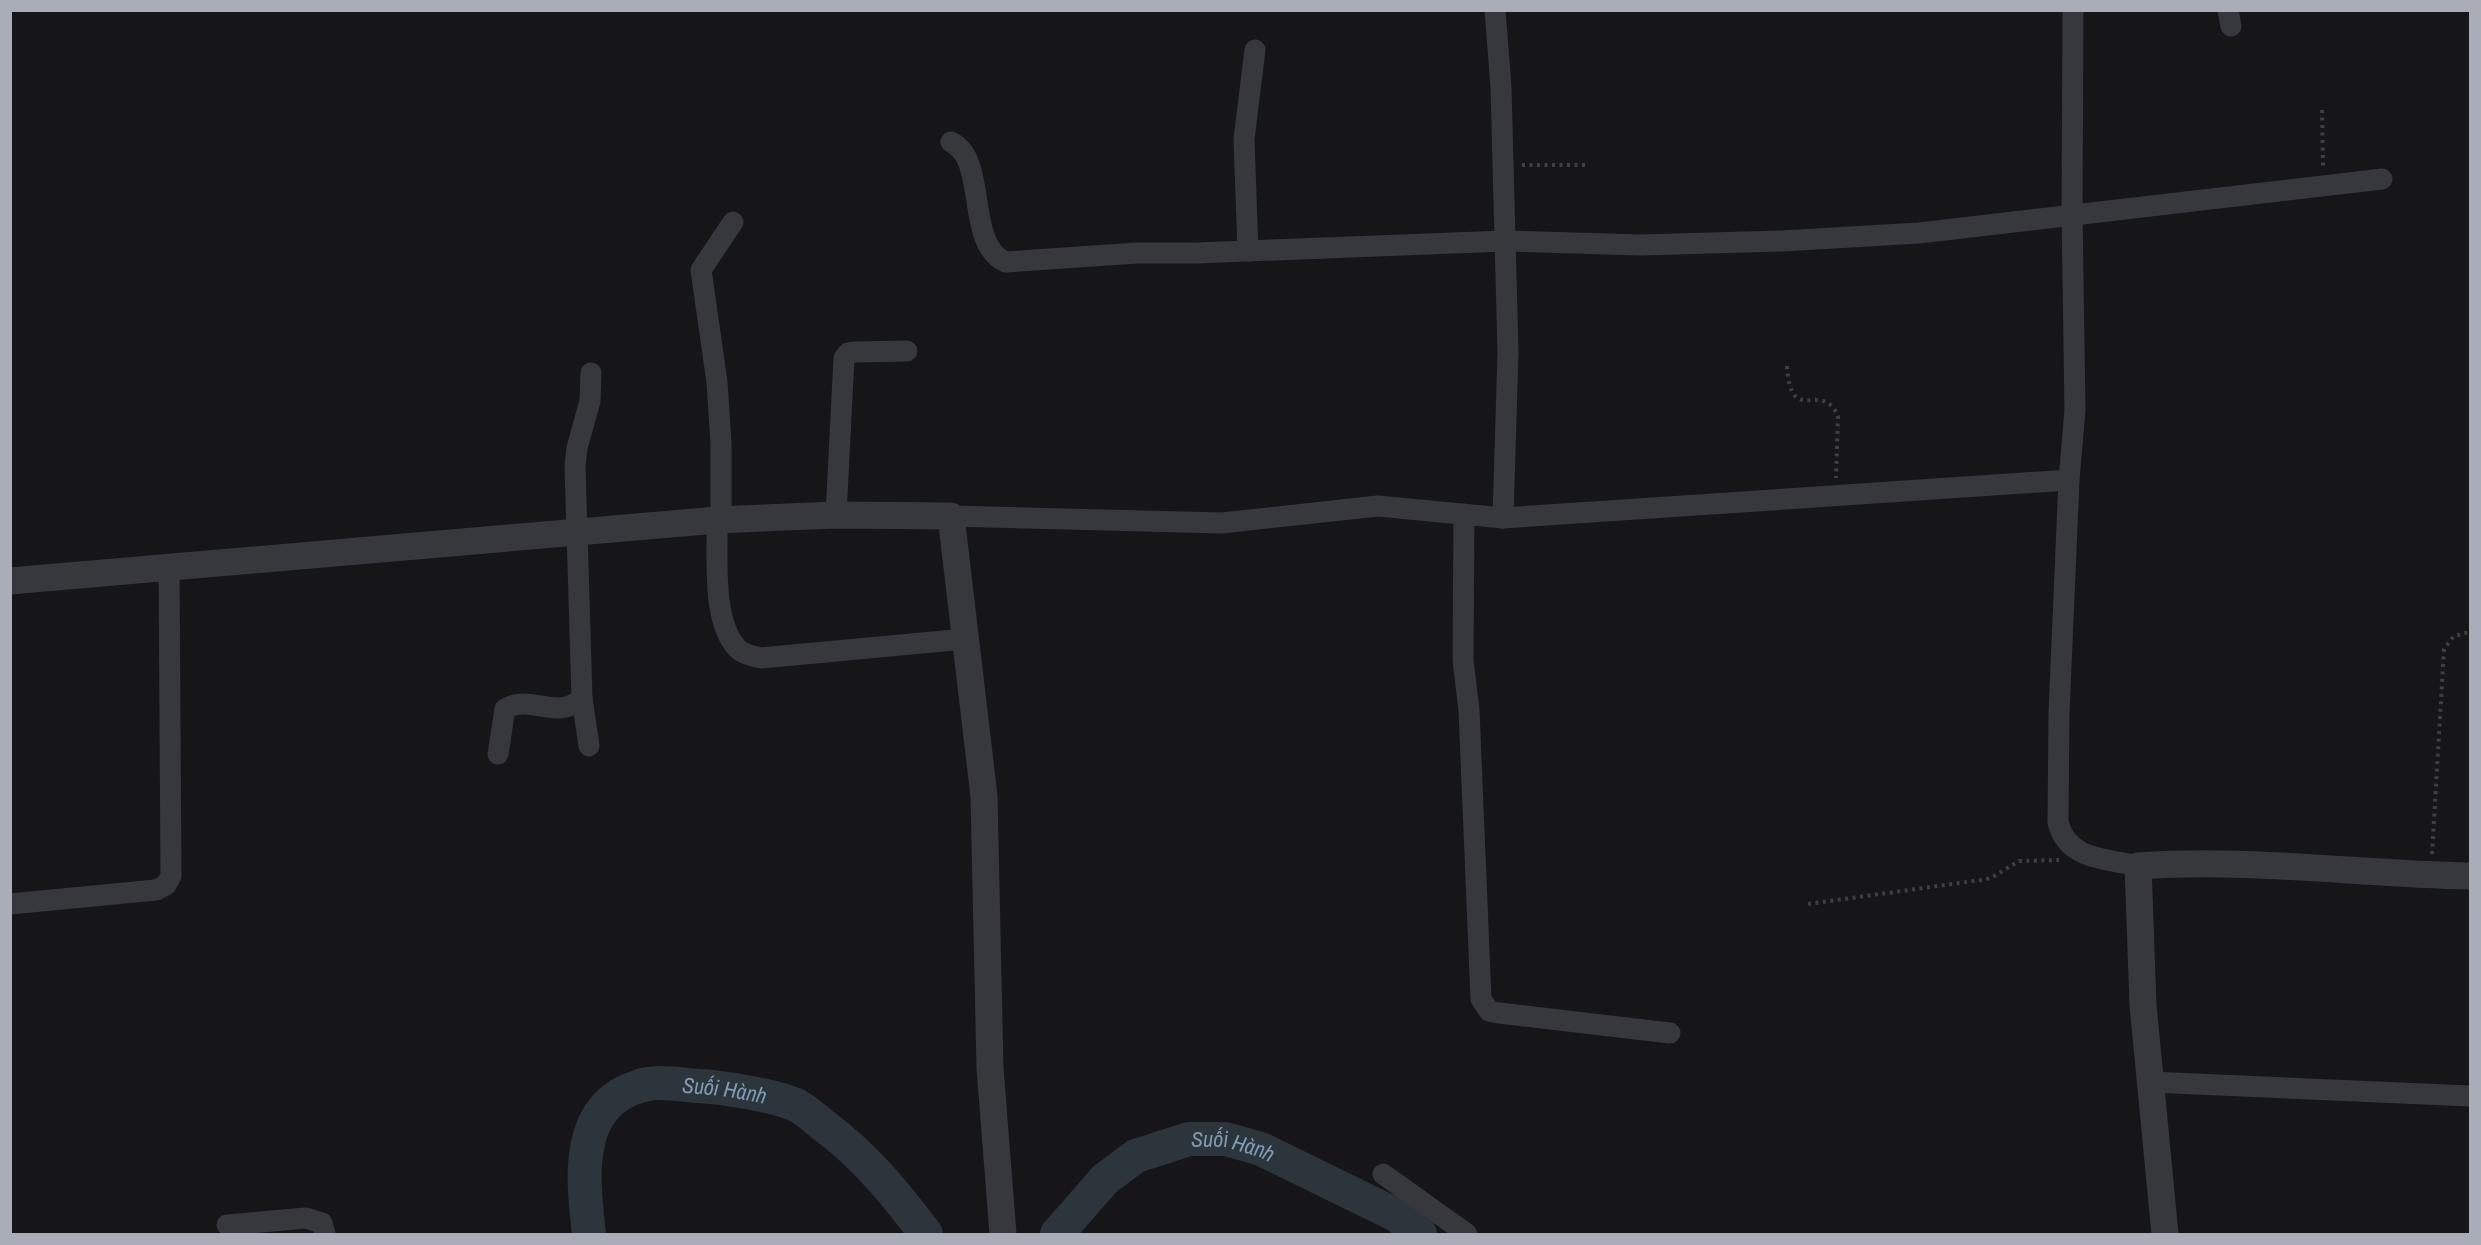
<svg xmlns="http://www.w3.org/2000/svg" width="2481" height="1245" font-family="'Archivo Narrow',sans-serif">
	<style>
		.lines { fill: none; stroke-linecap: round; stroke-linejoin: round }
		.river { stroke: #2c353c; stroke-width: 34 }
		.path { stroke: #3d3f44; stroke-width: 4; stroke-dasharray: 3 4.5; stroke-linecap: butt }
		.minor { stroke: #37383d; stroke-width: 21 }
		.tertiary { stroke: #37383d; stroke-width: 27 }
		.labels { text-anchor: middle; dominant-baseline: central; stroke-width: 4.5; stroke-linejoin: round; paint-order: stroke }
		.water-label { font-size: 22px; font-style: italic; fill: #7f9bb3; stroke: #111113 }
	</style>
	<rect width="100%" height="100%" fill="#161618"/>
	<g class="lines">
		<g class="river">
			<path id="s1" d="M589,1234C583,1181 573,1105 640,1086C658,1080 681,1085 699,1086C722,1087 778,1096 798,1106C807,1111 815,1119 823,1125C865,1156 895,1193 926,1234"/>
			<path id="s2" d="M1057,1234L1105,1179L1136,1156L1189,1139H1226L1261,1149L1396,1215L1420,1234"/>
		</g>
		<g class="path">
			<path d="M2322,110L2323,166"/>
			<path d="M1522,165H1588"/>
			<path d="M1787,366C1791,429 1821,378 1838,416L1836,478"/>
			<path d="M2432,854L2444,649L2454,636L2470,632"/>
			<path d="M1808,904L1981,880L1991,878L2019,861L2059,860"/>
		</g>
		<g class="minor">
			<path d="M1495,10L1501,87L1508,352L1503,518"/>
			<path d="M2073,10L2072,213L2075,410L2069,480L2059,713L2058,822C2067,860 2105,858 2138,866"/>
			<path d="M2228,10L2231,26"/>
			<path d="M951,142C989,160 964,244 1006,262L1137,253H1196L1505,241L1641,245L1782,241L1919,233L2382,179"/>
			<path d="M1248,251L1244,139L1255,50"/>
			<path d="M1464,514L1463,660L1469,710L1481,999L1489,1011L1499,1013L1670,1033"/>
			<path d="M836,515L844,358L848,353L856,352L907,351"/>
			<path d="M951,516L1222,523L1378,506L1503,518L2069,480"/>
			<path d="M717,520C718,556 711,624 739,650C745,655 754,656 761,658L965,639"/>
			<path d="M721,520V443L717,382L701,270L733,222"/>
			<path d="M589,746L582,698L575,466L577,448L590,401L591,373"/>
			<path d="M498,754L505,709C530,693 557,722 582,698"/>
			<path d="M10,904L156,890L166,885L171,876L169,566"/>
			<path d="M2150,1082L2470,1096"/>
			<path d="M1383,1174L1467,1234"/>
			<path d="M227,1225L306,1218L322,1223L325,1234"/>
		</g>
		<g class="tertiary">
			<path d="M10,581L717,520L836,515L951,516L984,796L990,1068L1003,1234"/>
			<path d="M2165,1234L2143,1005L2138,866C2250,858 2359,874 2470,876"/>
		</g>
	</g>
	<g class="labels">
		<g class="water-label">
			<text stroke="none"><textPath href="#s1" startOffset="258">Suối Hành</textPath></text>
			<text stroke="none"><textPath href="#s2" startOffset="212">Suối Hành</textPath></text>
		</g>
	</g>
	<rect width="2481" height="1245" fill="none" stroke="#a8adb8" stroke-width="24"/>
</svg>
